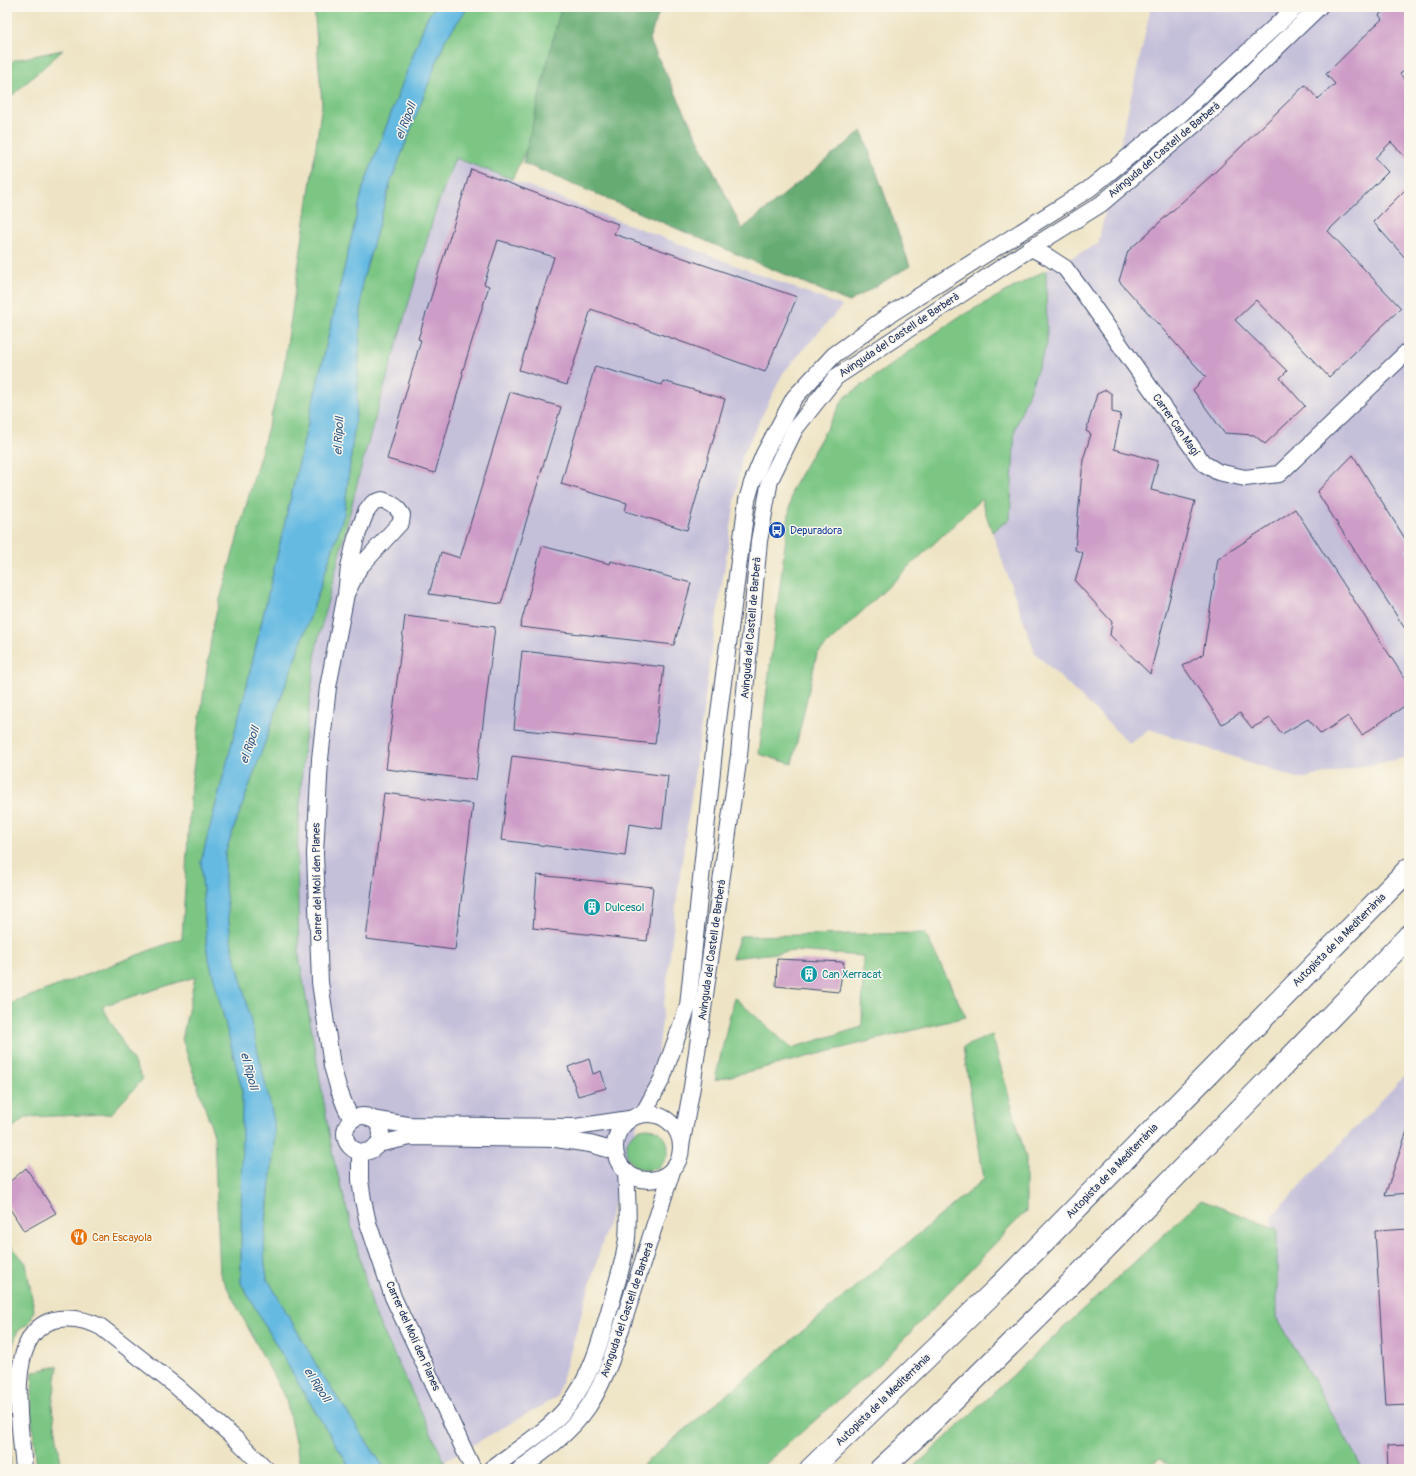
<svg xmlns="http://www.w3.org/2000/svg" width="1416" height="1476" font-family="Pangolin,sans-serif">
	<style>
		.industrial { fill: #c5c0da }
		.green { fill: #7cc684; stroke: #4c7a71 }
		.forest { fill: #65ab72; stroke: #406d68 }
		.water { fill: #65bae2; stroke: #4074a0 }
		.building { fill: #ce9dc7 }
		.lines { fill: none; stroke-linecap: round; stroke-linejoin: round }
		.street-casing { stroke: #3b4a6d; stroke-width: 18 }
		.highway-casing { stroke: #3b4a6d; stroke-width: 24 }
		.street { stroke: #fff; stroke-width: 16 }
		.highway { stroke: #fff; stroke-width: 22 }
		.labels { text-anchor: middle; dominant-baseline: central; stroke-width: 3; stroke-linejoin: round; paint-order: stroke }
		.street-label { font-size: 11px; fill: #1b2f5e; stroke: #fbf7ec }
		.transit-label { font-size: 11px; fill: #164399; stroke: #fbf7ec; text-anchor: start }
		.culture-label { font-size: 11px; fill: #0d838f; stroke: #fbf7ec; text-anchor: start }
		.food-label { font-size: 11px; fill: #c56008; stroke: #fbf7ec; text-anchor: start }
		.water-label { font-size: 12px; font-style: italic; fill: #315986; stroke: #fbf7ec }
	</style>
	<rect width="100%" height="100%" fill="#fbf7ec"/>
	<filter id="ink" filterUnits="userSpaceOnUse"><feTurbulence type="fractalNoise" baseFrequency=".025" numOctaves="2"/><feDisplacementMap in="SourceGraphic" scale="8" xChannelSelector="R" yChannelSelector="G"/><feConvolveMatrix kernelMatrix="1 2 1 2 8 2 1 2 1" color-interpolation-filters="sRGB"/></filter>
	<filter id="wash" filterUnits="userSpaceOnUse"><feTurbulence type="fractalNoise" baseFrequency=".012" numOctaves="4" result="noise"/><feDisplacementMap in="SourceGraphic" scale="16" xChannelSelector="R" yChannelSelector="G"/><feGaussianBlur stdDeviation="0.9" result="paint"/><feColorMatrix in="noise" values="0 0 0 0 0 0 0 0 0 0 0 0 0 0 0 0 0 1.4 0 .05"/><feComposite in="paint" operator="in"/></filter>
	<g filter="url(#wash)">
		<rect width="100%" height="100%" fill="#eee4c5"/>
		<g class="industrial">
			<path d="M1151,7H1409V757L1300,779L1149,729L1130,744L1035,653L992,532L1010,519L1015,429L1047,344L1046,270L1098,244Z"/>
			<path d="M455,158L842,306L783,373L742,457L713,641L678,890L658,1054L557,1397L444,1461L374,1312L333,1157L299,956L297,850L303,755L317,644L363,460L436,209Z"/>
			<path d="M1409,1071V1469H1363L1277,1317L1272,1216Z"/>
		</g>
		<g class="green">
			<path d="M314,7H435L427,18L363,188L246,689L201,862L207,951L242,1089L241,1283L301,1388L351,1469H301L286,1400L220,1274L214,1135L182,1039L195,977L102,1006L143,1079L111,1114L26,1117L7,1132V1005L182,938L191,784L213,625L283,373L322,104Z"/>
			<path d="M468,7H561L527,148L512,179L455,158L436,209L363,460L317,644L303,755L297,850L299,956L333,1156L374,1312L448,1469H385L322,1375L267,1278L265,1267L264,1245L274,1142L242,983L232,948L225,888V853L315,603L344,514L357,404L362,283L391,181L445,40Z"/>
			<path d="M63,50L7,100V66L14,60Z"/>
			<path d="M1046,270L1047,344L1015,429L1010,519L992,532L981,499L817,654L792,764L759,754L792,489L844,398L957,318Z"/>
			<path d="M925,933L966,1017L715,1080L734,997L791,1048L862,1027L863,956L795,951L732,958L740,936Z"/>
			<path d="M992,1035L1026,1158V1211L880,1364L759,1469H638L984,1179L963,1047Z"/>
			<circle cx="647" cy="1149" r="21"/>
			<path d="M1201,1200L1277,1229V1317L1363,1469H1173L1160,1458L1144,1469H912Z"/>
			<path d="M7,1241L26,1263L34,1310L30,1322L17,1332L12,1348L7,1387Z"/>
			<path d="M58,1366L52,1406L62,1469H37L31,1411L33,1372Z"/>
			<path d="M7,1404L11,1469H7Z"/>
		</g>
		<path class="forest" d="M561,7H661L649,39L742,229L862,131L910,266L849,302L523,163Z"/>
		<path class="water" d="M435,7H468L445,40L391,181L362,283L357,404L344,514L315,603L225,853V888L232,948L242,983L274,1121C275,1151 270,1180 267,1210C265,1233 262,1255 267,1278L322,1375L385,1469H351L301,1388L241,1283L242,1089L207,951L201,862L246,689L363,188L427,18Z"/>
		<g id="blocks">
			<g class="building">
				<path d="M1388,7H1409V67L1400,74L1409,84V161L1391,142L1375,158L1388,172L1328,231L1401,308L1329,377L1256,300L1235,320L1287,371L1280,378L1305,406L1265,444L1254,435L1224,433L1193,390L1206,377L1119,281L1128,251L1214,173L1305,85L1318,99L1335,84L1326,74L1382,19L1379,15Z"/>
				<path d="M471,169L618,224L614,234L797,297L765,372L591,309L567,385L519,370L554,257L498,240L484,284L489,286L462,373L463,374L435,473L387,459L421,340L418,339Z"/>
				<path d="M1409,186V262L1373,222Z"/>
				<path d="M595,366L662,385L663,381L725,399L687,530L625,511L627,503L561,484Z"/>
				<path d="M1106,390L1112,394V412L1121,414L1114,449L1158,461L1151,490L1195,501L1150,674L1110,635L1112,622L1075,581L1083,553L1075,550L1083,460L1091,434L1086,431L1097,394Z"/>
				<path d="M510,392L561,407L501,604L429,594L441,552L460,558Z"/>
				<path d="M1353,455L1409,545L1405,551L1409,556V635L1317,492Z"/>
				<path d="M1295,509L1409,685V703L1362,735L1348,716L1321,734L1308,719L1282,734L1270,718L1252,728L1240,713L1222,724L1183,666L1203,654L1218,559Z"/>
				<path d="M542,546L610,564L611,561L691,583L674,645L520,627Z"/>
				<path d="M405,616L495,627L476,780L386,769Z"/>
				<path d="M522,651L664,667L655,744L514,729Z"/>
				<path d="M512,756L668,776L662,829L629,824L625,856L501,840Z"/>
				<path d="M384,793L473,804L455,950L366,939Z"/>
				<path d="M537,875L653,887L647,941L533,928Z"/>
				<path d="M777,959L844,962L839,992L776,986Z"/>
				<path d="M589,1059L593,1074L601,1071L606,1088L578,1096L568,1067Z"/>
				<path d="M1407,1131H1409V1193L1385,1195Z"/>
				<path d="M26,1168L56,1213L24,1231L7,1204V1184Z"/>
				<path d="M1409,1229V1405L1386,1406L1375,1231Z"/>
				<path d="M1409,1445V1469H1388L1387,1446Z"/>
			</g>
		</g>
	</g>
	<g filter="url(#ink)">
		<use href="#blocks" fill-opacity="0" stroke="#3b4a6d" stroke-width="1"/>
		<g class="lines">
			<defs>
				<g id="street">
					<path d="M1031,248L1048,257L1065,268L1083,292L1203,463L1218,472L1245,478L1279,474L1409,350"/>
					<path d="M346,594L359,568L401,522L402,515L396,507L390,503L382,500L373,503L366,512L356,538L349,567L346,594L328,687L320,759L315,854L320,982L332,1066L339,1090L345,1106L352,1120"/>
					<path d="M643,1114L662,1079L688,1006L714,751L747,500L752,483L764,454L794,398L834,355L889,315L1089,189L1181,114L1296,7"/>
					<circle cx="648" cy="1147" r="33"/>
					<circle cx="363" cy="1134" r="18"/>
					<path d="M371,1119L408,1125L576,1127L629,1119"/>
					<path d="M378,1144L411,1137L556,1139L590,1144L615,1151"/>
					<path d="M681,1146L692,1087L739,755L759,541L770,480L795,429L836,377L1031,248L1101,204L1212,110L1319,7"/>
					<path d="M360,1152V1180L363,1200L368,1223L393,1297L473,1469"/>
					<path d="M24,1469C21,1430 2,1327 59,1319C74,1317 87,1320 101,1327L177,1387L240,1443L266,1469"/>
					<path d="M491,1469C517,1449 547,1432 568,1406C593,1375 602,1335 613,1297C618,1278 625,1258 627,1238C629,1216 627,1193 626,1171"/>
					<path d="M520,1469C545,1451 571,1432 588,1407C598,1392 605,1376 611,1360L673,1168"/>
				</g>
				<g id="highway">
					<path d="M811,1469L1000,1286L1409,869"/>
					<path d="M881,1469L918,1435L1047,1308L1409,936"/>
				</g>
			</defs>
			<use href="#street" class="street-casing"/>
			<use href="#highway" class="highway-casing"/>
			<use href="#street" class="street"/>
			<use href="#highway" class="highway"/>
		</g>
	</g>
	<defs>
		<symbol id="bus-disc" viewBox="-11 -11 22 22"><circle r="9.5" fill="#1a4fb4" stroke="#fbf7ec"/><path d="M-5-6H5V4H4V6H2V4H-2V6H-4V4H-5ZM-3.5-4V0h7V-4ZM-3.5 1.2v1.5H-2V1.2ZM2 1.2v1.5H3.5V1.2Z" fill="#fff"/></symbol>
		<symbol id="building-disc" viewBox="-11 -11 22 22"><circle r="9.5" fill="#0f9aa8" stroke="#fbf7ec"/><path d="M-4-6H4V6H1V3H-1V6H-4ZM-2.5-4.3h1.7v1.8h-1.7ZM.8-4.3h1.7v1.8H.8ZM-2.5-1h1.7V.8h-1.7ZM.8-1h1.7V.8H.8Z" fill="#fff"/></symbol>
		<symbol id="restaurant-disc" viewBox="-11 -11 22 22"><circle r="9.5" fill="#e8710a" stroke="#fbf7ec"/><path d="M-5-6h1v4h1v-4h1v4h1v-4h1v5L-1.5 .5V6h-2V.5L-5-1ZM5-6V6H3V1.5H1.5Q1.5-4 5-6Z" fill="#fff"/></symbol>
	</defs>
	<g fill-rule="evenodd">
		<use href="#bus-disc" x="767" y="520" width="20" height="20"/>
		<use href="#building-disc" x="582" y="897" width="20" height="20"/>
		<use href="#building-disc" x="799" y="964" width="20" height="20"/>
		<use href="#restaurant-disc" x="69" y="1227" width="20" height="20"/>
	</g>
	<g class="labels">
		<g class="street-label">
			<text transform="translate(1164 150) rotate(-40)">Avinguda del Castell de Barberà</text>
			<text transform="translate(899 335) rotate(-34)">Avinguda del Castell de Barberà</text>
			<text transform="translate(1176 425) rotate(55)">Carrer Can Magí</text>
			<text transform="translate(751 628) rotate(-85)">Avinguda del Castell de Barberà</text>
			<text transform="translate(317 882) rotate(-91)">Carrer del Molí den Planes</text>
			<text transform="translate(1339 940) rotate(-45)">Autopista de la Mediterrània</text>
			<text transform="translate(712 950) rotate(-82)">Avinguda del Castell de Barberà</text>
			<text transform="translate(1112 1171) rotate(-46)">Autopista de la Mediterrània</text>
			<text transform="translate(627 1310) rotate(-71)">Avinguda del Castell de Barberà</text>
			<text transform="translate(413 1336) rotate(66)">Carrer del Molí den Planes</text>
			<text transform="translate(883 1400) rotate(-44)">Autopista de la Mediterrània</text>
		</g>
		<g class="transit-label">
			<text x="790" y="530">Depuradora</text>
		</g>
		<g class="culture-label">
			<text x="605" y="907">Dulcesol</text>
			<text x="822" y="974">Can Xerracat</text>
		</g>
		<g class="food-label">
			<text x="92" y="1237">Can Escayola</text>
		</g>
		<g class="water-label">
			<text transform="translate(406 121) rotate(-69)">el Ripoll</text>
			<text transform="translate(339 436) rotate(-87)">el Ripoll</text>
			<text transform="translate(250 745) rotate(-71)">el Ripoll</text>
			<text transform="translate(249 1071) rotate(75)">el Ripoll</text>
			<text transform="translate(317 1385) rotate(57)">el Ripoll</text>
		</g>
	</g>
	<rect width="1416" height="1476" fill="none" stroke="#fbf7ec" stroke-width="24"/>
</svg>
